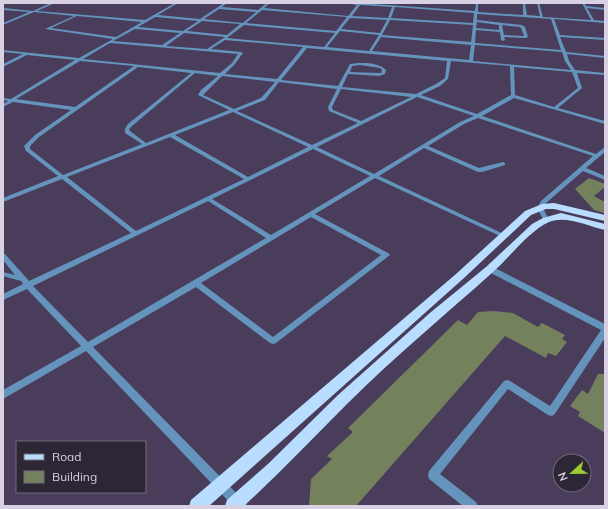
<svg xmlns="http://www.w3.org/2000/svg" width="608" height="509" font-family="Mulish,sans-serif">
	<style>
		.building { fill: #73815d }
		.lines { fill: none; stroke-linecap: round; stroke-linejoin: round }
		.minor { fill: #6494bc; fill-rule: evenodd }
		.major { fill: #b8ddfe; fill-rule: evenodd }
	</style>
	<rect width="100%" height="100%" fill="#4a3c5b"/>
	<g class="building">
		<path d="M589,178L605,184V187L594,196L605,202L604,213L594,210L575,189Z"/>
		<path d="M494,311L513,313L538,327L542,323L565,335L562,339L567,342L556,356L548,353L546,358L505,336L356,506H309L311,479L332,459L327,456L353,432L348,428L458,320L467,325L478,312Z"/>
		<path d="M598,374H605V433L578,416L580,412L570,406L582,390L588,394Z"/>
	</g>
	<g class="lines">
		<g class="minor">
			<path d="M51,3H55L37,11L145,20L175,3H178L158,15L200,19L224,3H227L222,7L258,10L267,3H270L264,8L348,16L357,5L346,3H359L475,11L476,3H478V12L523,15V3H525L527,15L540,16L537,3H539L543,17L591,20L582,3H584L586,6L605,8V10L587,8L594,20L605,21V23L554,19L560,35L605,38V40L560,37L566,52L605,56V58L567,54L569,61L575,70L605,73V75L577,73L582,88L558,108L605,121V124L514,98L482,116L596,154L605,147V152L586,168L605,176V180L583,171L546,203L543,208L549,220L548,221H544L537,208L541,201L593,156L478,118L464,124L428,146L479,168L503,162L505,163V165L482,172H478L424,148L379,176L506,235L507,236L506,237H502L375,178L315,214L388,253L390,255L276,343L273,344L270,343L196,287L93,347L245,502L247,506H233L86,351L3,399V390L81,346L27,289L3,300V294L23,284L21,281L3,276V272L15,275L3,260V254H5L29,281L131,233L62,179L3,202V198L58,176L26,151L24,146L35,135L71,110L13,102L3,107V104L8,101L3,100V98L11,99L75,60L27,55L3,67V64L23,54L3,52V50L79,58L113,39L45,29L74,16L34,12L3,25V23L29,12L3,10V8L33,11ZM360,5L392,7L388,18L352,16ZM395,7L474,13L473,23L391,18ZM219,9L256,12L243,23L204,19ZM262,10L347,17L336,31L246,23ZM477,14L551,19L561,50L475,43L476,30L500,32L501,40L503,41L505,40L504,37L526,38L528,37L525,27L522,25L477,20ZM77,16L142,22L116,37L51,28ZM155,17H156L198,21L183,31L138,27ZM350,18L387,20L380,33L341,29ZM390,20L473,25L471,42L382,35ZM202,21L240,24L227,35L187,31ZM477,22L499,25V30L476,28ZM244,25L335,33L324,47L227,38ZM502,25L520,27L521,28L524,36L504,35ZM135,29H136L180,33L162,45L113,41ZM340,31L379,35L369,51L327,47ZM184,33L225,37L207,49L166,46ZM381,37L471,45L469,60L372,51ZM225,40L303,47L277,79L225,74L234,65L243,53L241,52L211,49ZM110,43L238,54L232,63L220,73L83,59ZM475,45L562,52L565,61L571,70L473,61ZM307,48L447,61L445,78L436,84L416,94L342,87L348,74L379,76L385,74L386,70C379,62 360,62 350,64L338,86L281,80ZM80,61L134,66L75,107L16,99ZM451,61L510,66L511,95L477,114L421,95L440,86L448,79ZM360,65L380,68L382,70L381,73L350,72L352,66ZM138,67L191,73L128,124L125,129V133L142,144L63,175L30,149V146L39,137ZM514,67L572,72L578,88L554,107L515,95ZM195,73L218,76L201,90L198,95L229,110L146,143L130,131L129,129L132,126ZM222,76L275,82L261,98L234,109L203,95ZM279,82L337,89L328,107L329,111L358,123L312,145L237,111L265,100ZM341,89L411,97L361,121L333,110L332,107ZM417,97L474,116L460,122L374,174L317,147ZM233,112L308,147L248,177L175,135ZM170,137L244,179L136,231L67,177ZM313,149L370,176L271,235L212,199ZM208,201L266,238L88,342L33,286ZM311,217L381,255L273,337L201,283Z"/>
			<path d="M487,267H493L605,324V338L554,415L551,416L548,415L508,389L440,474L476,502L478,506H463L429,479L428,475L429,471L504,381L507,380L510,381L550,406L601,330L487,271L486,269Z"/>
		</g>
		<g class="major">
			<path d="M554,203L605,215V221L554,209H546L531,215L464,278L209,506H189L191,500L456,274L525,211L542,204Z"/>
			<path d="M561,213L605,224V230C588,226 566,215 549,222C530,230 509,258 493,272C444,316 394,357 347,404C313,438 280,473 244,506H225L227,500L269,463L338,395L431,312L486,267L532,224L543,218Z"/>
		</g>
	</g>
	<rect width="608" height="509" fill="none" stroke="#d8d0e3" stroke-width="8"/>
	<rect x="16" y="441" width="130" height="52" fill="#2d2735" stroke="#716b7b"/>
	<rect x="24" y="454" width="20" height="6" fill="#b8ddfe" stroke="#716b7b"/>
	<text x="52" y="461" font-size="12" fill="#d8d0e3">Road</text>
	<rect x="24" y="471" width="20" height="12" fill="#73815d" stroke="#716b7b"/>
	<text x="52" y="481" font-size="12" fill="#d8d0e3">Building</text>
	<g transform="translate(572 473) rotate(248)"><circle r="19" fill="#2d2735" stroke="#716b7b"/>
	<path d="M0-3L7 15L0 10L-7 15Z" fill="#9dca30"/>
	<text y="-6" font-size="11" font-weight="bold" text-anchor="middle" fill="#d8d0e3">N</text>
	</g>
</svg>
